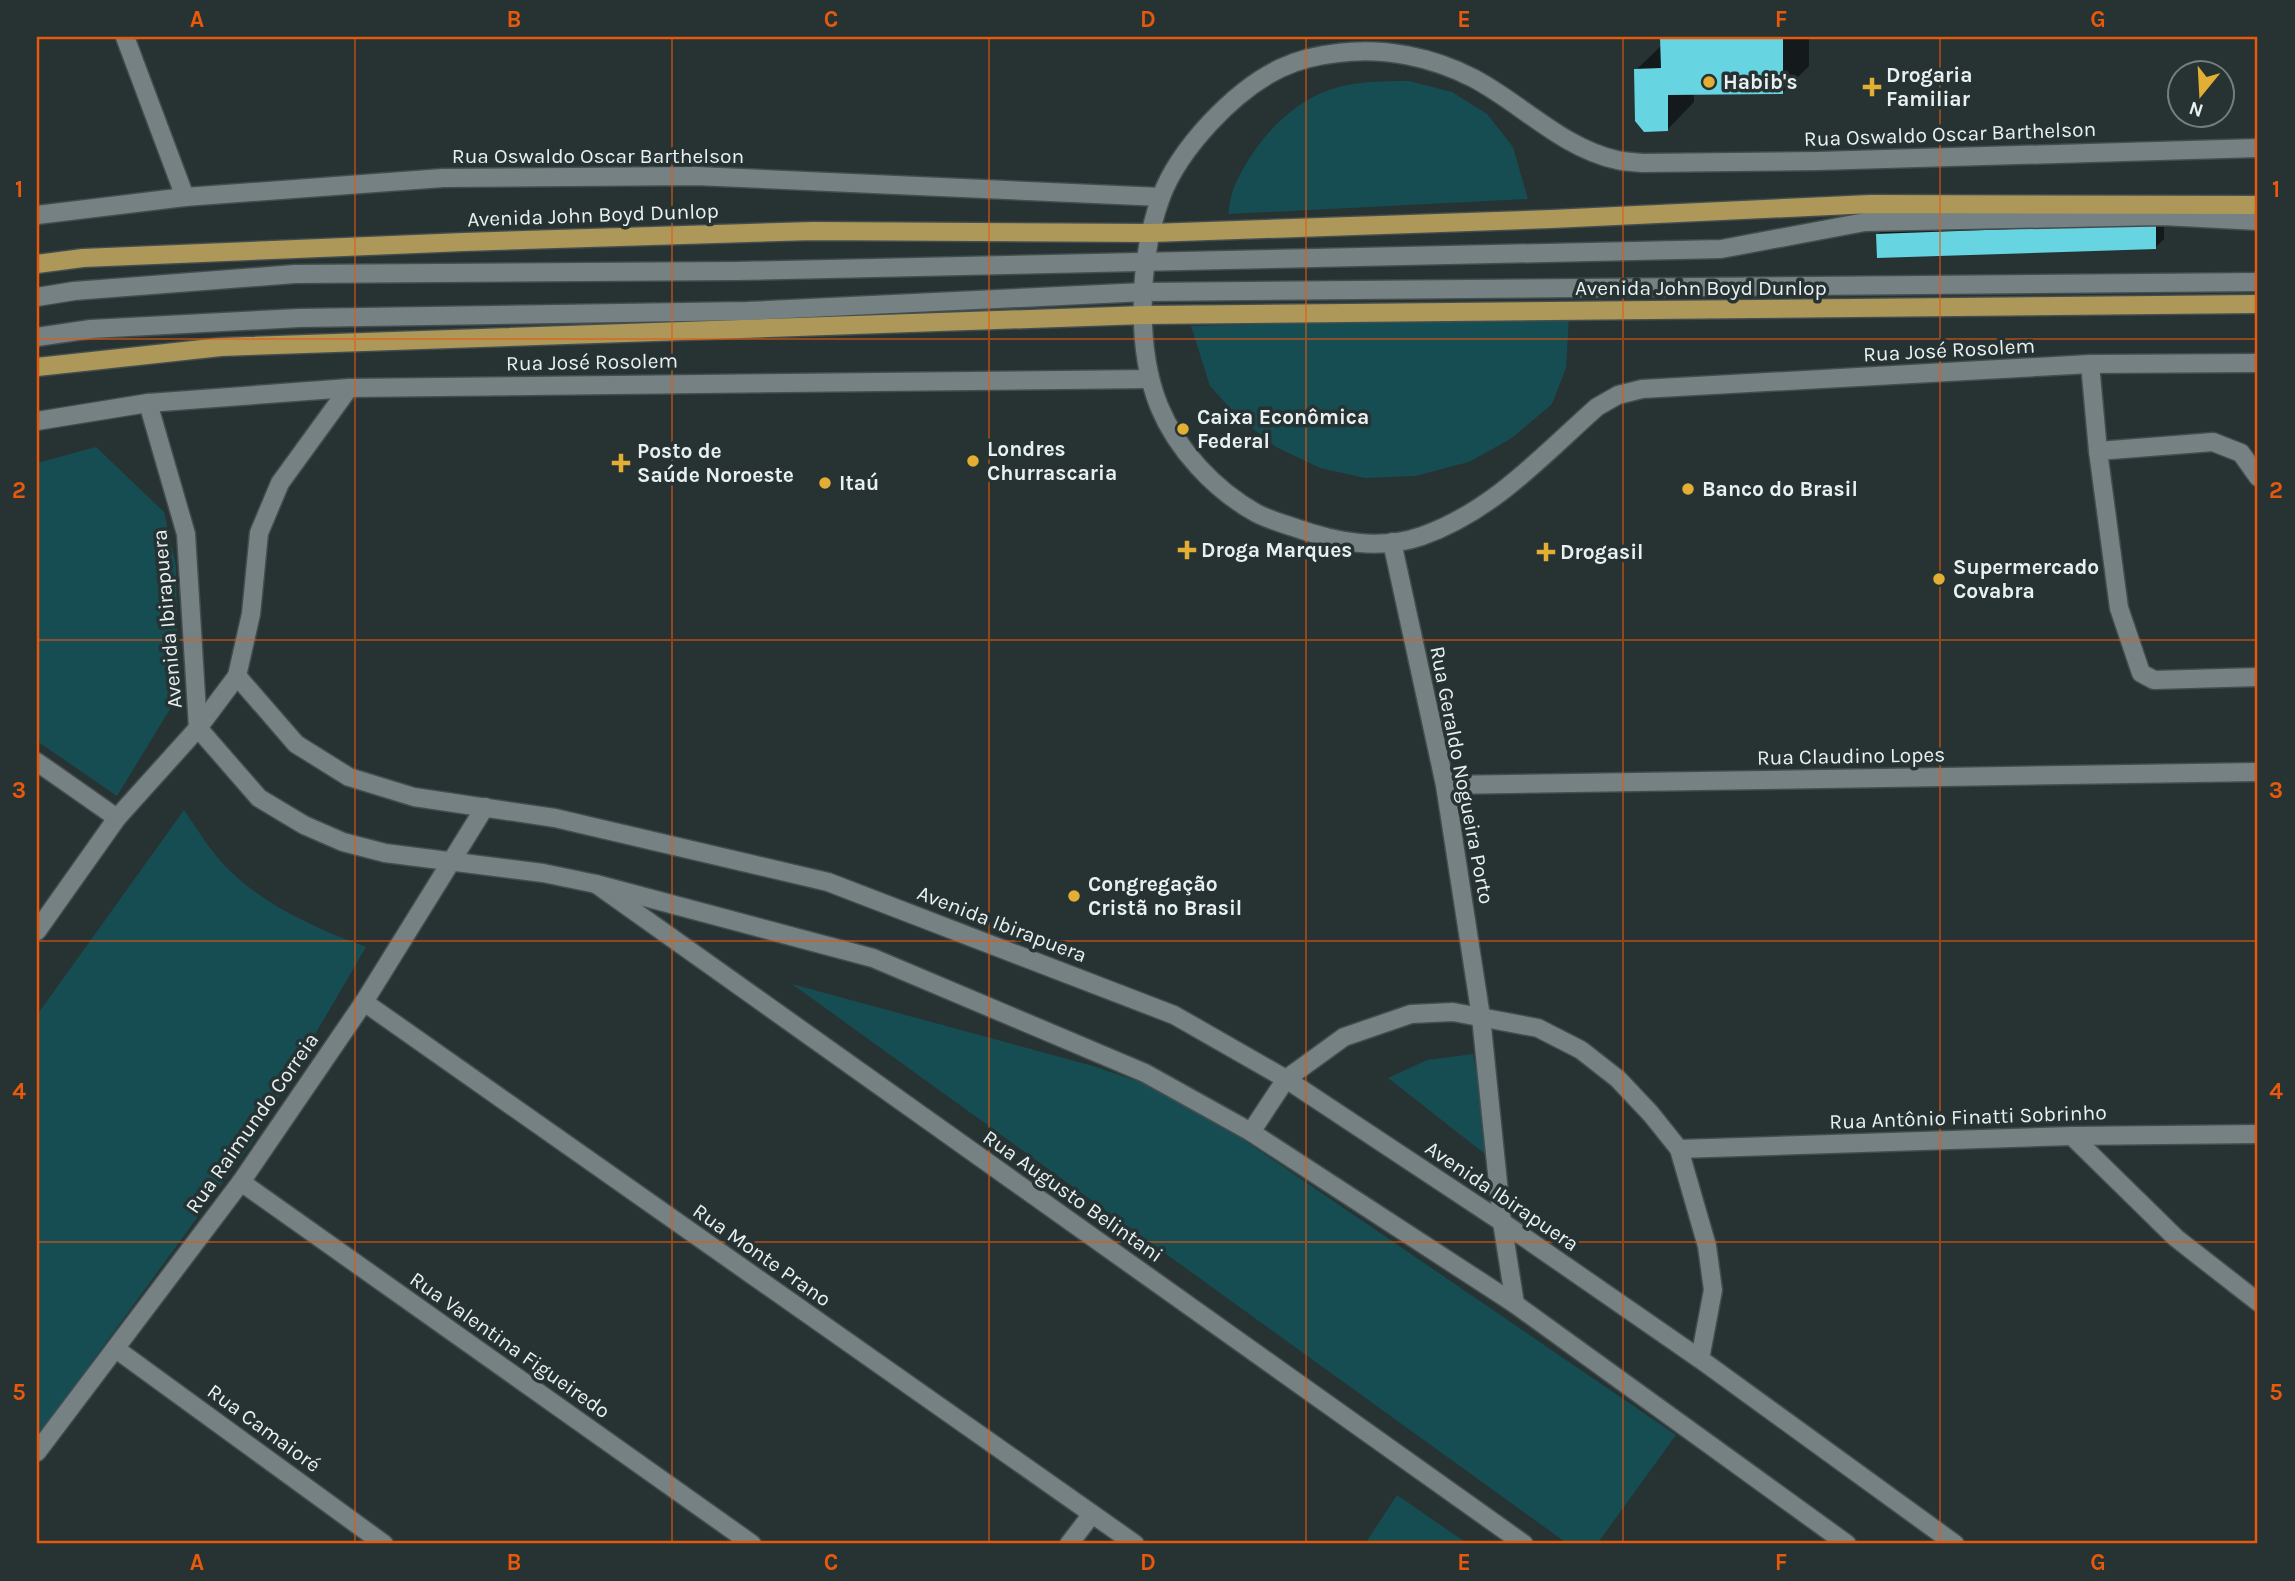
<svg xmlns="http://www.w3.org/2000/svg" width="2295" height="1581" font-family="Karla,sans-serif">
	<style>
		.green { fill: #164d53 }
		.shadow { fill: #0007 }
		.building { fill: #67d4e2 }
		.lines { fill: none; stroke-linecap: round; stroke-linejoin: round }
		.service-casing { stroke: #444d4e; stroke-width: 21 }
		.minor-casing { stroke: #444d4e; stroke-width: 21 }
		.tertiary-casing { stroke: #444d4e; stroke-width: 21 }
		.primary-casing { stroke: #444d4e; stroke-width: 21 }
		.service { stroke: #758182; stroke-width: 18 }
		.minor { stroke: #758182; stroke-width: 18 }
		.tertiary { stroke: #758182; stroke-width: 18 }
		.primary { stroke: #ad9759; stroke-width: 18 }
		.grid { fill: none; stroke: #e8590c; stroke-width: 2; stroke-opacity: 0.55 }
		.poi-dot { fill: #e2ae34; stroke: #273233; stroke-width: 2.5 }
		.labels { text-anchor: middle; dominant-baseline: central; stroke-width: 7; stroke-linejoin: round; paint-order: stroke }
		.poi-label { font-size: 21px; font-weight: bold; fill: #e9f0f1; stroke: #273233; text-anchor: start }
		.street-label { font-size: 21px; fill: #e9f0f1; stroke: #273233 }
		.neatline { fill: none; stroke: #e8590c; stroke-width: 2.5 }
		.grid-label { font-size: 23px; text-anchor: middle; font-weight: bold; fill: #e8590c }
	</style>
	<rect width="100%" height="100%" fill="#273233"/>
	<g class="green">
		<path d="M1409,81L1452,92L1487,114L1513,147L1528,199L1228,214C1230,204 1231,192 1236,183C1254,144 1287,105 1329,90C1354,81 1383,81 1409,81Z"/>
		<path d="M1569,316L1566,368L1552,404L1512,438L1469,462L1415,476L1365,478L1320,468L1276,447L1237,416L1210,386L1191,326Z"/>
		<path d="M96,447L164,512L176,566L178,696L117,796L37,741V463Z"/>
		<path d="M184,810C198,830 212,854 230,871C268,907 317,929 366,947L251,1144L37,1437V1015Z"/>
		<path d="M792,984L1093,1066L1178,1095L1676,1435L1597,1544H1568Z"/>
		<path d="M1473,1054L1494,1161L1388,1078L1427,1060Z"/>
		<path d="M1397,1495L1468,1544H1365Z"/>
	</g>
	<g class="shadow">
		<path d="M1661,37H1809V66L1782,93H1694V102L1667,130L1636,70L1662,45Z"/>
		<path d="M2164,216V239L2156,247L1878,234L1887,226Z"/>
	</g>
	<g class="building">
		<path d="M1660,37H1783V94L1668,95V131L1644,132L1635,121L1634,69L1661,68Z"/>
		<path d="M2156,224V249L1877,258L1876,234Z"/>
	</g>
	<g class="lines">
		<defs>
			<g id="service">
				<path d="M37,297L74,291L295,274L736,271L1721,249L1865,222L2163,216L2258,221"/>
				<path d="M37,337L91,329L299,318L747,311L1144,292L2258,282"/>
				<path d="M2090,364L2098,451L2119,608L2141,673L2154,680L2258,677"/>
				<path d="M2098,451L2213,442L2241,453L2258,477"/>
			</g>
			<g id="minor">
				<path d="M125,37L185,197"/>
				<path d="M1392,542L1445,785L1481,1017L1502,1222L1515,1304"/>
				<path d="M37,762L117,818"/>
				<path d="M1445,785L2258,772"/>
				<path d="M596,884L1524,1544"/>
				<path d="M37,931L117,818L198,728L237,676"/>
				<path d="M364,1002L1135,1544"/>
				<path d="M1251,1132L1286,1079L1344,1037L1411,1014L1453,1012L1538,1028L1581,1050L1618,1079L1651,1114L1679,1149L1707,1246L1713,1290L1700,1359"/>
				<path d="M2072,1136L2176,1238L2258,1302"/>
				<path d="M1679,1149L2072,1136L2258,1134"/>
				<path d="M241,1182L752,1544"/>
				<path d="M116,1349L384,1544"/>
				<path d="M37,1452L241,1182L364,1002L485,807"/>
				<path d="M1069,1544L1092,1514"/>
			</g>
			<g id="tertiary">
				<path d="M2258,148L1818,161L1643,163C1634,162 1625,162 1617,160C1562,148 1521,103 1473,78C1432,57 1384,47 1338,53C1319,55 1298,60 1281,68C1234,90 1179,149 1161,197C1139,257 1135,347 1159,406C1177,450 1215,490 1256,513C1267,519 1281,523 1293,527C1335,542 1379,551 1422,536C1493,511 1543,455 1597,407L1618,395L1642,389L2090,364L2258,363"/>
				<path d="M37,215L185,197L443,178L696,176L1161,197"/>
				<path d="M349,388L280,483L259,533L251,614L237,676L296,744L349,777L414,797L555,818L828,882L1174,1015L1286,1079L1502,1222L1700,1359L1955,1544"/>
				<path d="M148,403L186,534L198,728L259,798L304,825L343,842L385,853L543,873L596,884L873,958L1145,1073L1251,1132L1515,1304L1847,1544"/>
				<path d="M37,421L148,403L349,388L1150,379"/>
			</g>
			<g id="primary">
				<path d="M37,264L83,258L464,242L813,231L1152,233L1552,219L1871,204L2258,205"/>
				<path d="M37,367L221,347L1144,315L2258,304"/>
			</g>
		</defs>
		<use href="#service" class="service-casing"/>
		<use href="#minor" class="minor-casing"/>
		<use href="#tertiary" class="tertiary-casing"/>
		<use href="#primary" class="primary-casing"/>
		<use href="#service" class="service"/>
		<use href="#minor" class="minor"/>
		<use href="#tertiary" class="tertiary"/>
		<use href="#primary" class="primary"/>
	</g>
	<path class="grid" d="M355,37V1544M672,37V1544M989,37V1544M1306,37V1544M1623,37V1544M1940,37V1544M37,339H2258M37,640H2258M37,941H2258M37,1242H2258"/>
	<g class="poi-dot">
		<circle cx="1709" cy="82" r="7"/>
		<path d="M1868.5 76.5h7v7h7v7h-7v7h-7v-7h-7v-7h7z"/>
		<circle cx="1183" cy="429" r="7"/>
		<circle cx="973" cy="461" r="7"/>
		<path d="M617.5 452.5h7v7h7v7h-7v7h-7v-7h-7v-7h7z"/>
		<circle cx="825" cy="483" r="7"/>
		<circle cx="1688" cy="489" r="7"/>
		<path d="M1183.5 539.5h7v7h7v7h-7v7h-7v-7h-7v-7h7z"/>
		<path d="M1542.5 541.5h7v7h7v7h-7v7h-7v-7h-7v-7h7z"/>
		<circle cx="1939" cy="579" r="7"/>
		<circle cx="1074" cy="896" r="7"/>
	</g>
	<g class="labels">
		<g class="poi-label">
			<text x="1886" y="75">Drogaria<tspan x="1886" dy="24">Familiar</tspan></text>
			<text x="1723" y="82">Habib's</text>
			<text x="1197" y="417">Caixa Econômica<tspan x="1197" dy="24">Federal</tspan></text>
			<text x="987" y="449">Londres<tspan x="987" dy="24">Churrascaria</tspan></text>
			<text x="637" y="451">Posto de<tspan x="637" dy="24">Saúde Noroeste</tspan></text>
			<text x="839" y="483">Itaú</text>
			<text x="1702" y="489">Banco do Brasil</text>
			<text x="1201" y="550">Droga Marques</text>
			<text x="1560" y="552">Drogasil</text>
			<text x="1953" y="567">Supermercado<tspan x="1953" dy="24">Covabra</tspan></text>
			<text x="1088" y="884">Congregação<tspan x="1088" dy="24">Cristã no Brasil</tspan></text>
		</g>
		<g class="street-label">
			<text transform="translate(1950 134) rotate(-2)">Rua Oswaldo Oscar Barthelson</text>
			<text x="598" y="156">Rua Oswaldo Oscar Barthelson</text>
			<text transform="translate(593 215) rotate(-2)">Avenida John Boyd Dunlop</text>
			<text x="1701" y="288">Avenida John Boyd Dunlop</text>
			<text transform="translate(1949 350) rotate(-3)">Rua José Rosolem</text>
			<text transform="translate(592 362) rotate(-1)">Rua José Rosolem</text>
			<text transform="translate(167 619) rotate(-95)">Avenida Ibirapuera</text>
			<text transform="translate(1851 756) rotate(-1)">Rua Claudino Lopes</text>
			<text transform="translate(1462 775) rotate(79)">Rua Geraldo Nogueira Porto</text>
			<text transform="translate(1002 924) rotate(21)">Avenida Ibirapuera</text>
			<text transform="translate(1968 1117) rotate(-2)">Rua Antônio Finatti Sobrinho</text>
			<text transform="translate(252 1123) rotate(-55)">Rua Raimundo Correia</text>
			<text transform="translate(1073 1196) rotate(35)">Rua Augusto Belintani</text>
			<text transform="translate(1502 1196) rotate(34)">Avenida Ibirapuera</text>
			<text transform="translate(762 1255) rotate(35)">Rua Monte Prano</text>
			<text transform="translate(510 1345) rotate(35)">Rua Valentina Figueiredo</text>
			<text transform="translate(264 1428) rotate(36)">Rua Camaioré</text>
		</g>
	</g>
	<rect width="2295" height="1581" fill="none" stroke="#273233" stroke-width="77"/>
	<g transform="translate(2201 94) rotate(198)"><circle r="33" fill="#273233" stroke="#757e7f" stroke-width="2"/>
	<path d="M0-5L12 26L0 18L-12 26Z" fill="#e2ae34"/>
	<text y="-10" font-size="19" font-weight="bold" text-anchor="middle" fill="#e9f0f1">N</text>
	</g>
	<rect x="38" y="38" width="2218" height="1504" class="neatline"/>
	<g class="grid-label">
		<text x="197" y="27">A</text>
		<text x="514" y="27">B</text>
		<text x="831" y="27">C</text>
		<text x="1148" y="27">D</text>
		<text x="1464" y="27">E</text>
		<text x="1781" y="27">F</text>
		<text x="2098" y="27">G</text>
		<text x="19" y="197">1</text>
		<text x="2276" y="197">1</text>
		<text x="19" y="498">2</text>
		<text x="2276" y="498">2</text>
		<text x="19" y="798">3</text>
		<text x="2276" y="798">3</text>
		<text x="19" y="1099">4</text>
		<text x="2276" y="1099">4</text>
		<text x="19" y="1400">5</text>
		<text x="2276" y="1400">5</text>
		<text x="197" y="1570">A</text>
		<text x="514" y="1570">B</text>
		<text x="831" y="1570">C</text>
		<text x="1148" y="1570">D</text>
		<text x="1464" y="1570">E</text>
		<text x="1781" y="1570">F</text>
		<text x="2098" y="1570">G</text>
	</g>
</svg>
